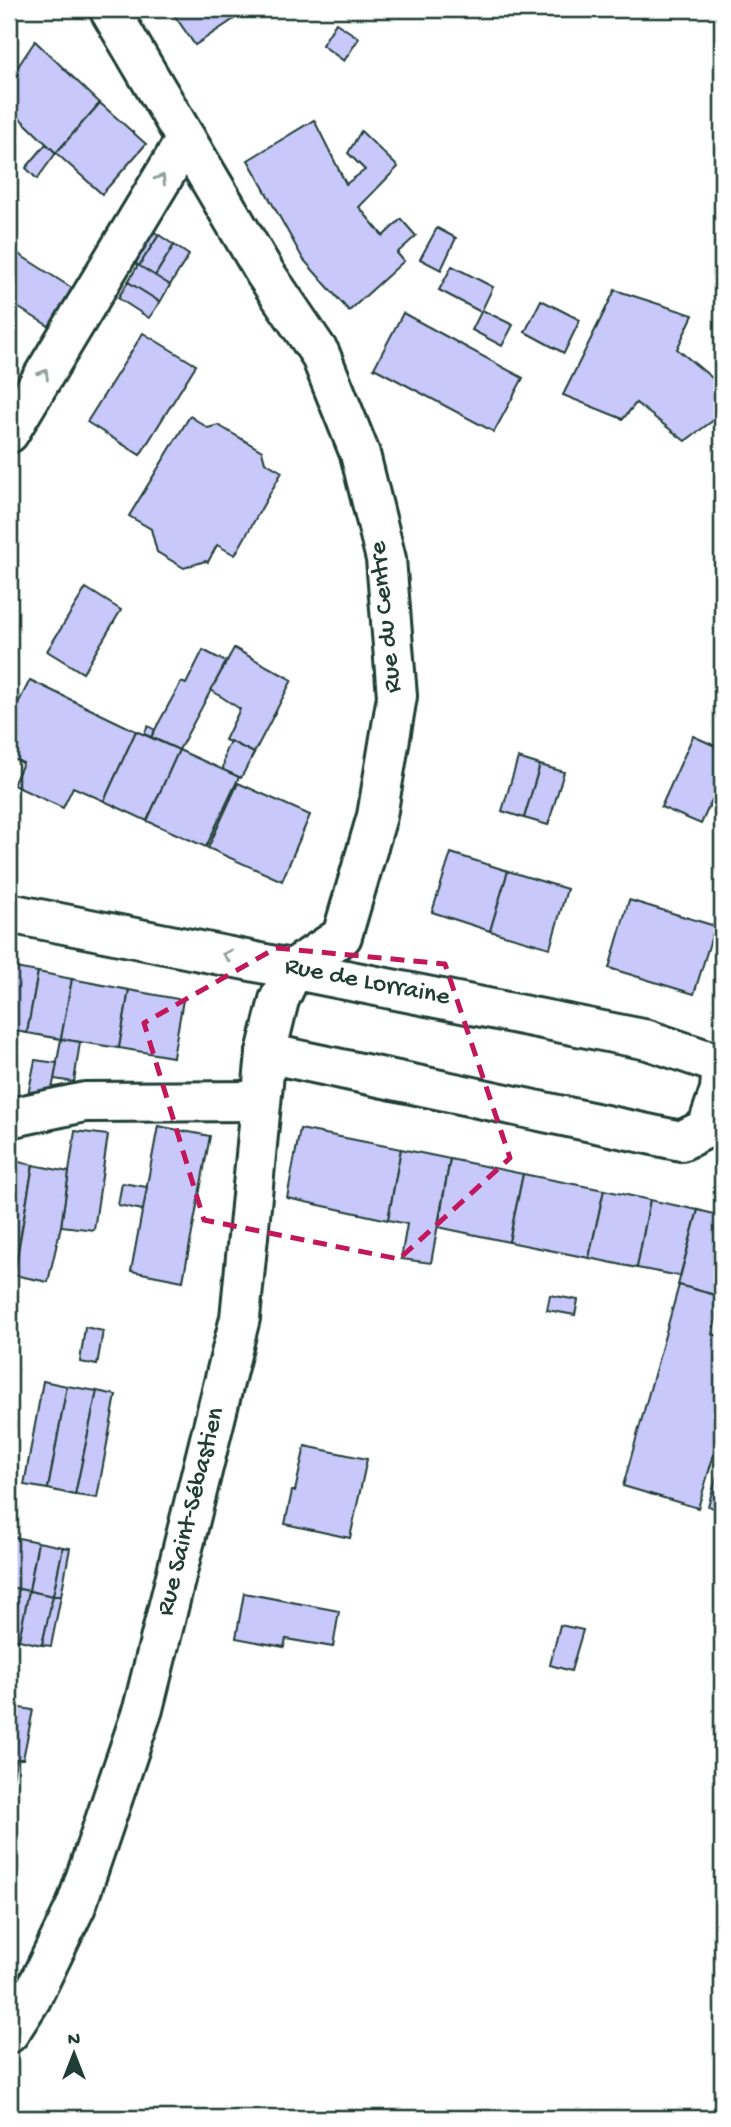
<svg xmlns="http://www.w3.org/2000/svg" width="731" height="2127" font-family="'Gochi Hand',sans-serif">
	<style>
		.building { fill: #c9c8fa; stroke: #1f3d34; stroke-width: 2 }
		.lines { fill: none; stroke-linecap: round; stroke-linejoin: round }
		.minor-casing { stroke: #1f3d34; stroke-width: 44 }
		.minor { stroke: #fff; stroke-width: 38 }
		.oneway { stroke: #8f9e9a }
		.marked { fill: none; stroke: #c2185b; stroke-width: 5; stroke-dasharray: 14 9; stroke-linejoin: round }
		.labels { text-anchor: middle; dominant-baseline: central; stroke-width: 6; stroke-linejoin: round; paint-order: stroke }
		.street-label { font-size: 26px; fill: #1f3d34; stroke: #fff }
	</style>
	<rect width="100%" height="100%" fill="#fff"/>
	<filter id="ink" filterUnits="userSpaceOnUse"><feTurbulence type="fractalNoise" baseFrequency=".0143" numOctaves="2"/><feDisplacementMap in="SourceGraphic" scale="14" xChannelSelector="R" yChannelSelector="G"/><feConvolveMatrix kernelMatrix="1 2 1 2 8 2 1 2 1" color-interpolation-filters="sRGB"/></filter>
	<g filter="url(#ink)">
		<g class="building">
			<path d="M170,9H249L195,45Z"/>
			<path d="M336,23L359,38L344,61L322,45Z"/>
			<path d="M35,41L100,103L56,153L9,108V80Z"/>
			<path d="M100,103L146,144L102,194L56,153Z"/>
			<path d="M314,120L346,184L365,170L348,153L361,131L398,167L359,207L383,236L401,219L416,236L397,253L404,261L349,311L303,259L248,160Z"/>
			<path d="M46,144L56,153L37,179L26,168Z"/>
			<path d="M143,225L159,235L139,266L124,256Z"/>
			<path d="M437,228L456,238L441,270L420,259Z"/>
			<path d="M159,235L174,245L155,276L139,266Z"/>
			<path d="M174,245L189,255L170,285L155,276Z"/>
			<path d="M9,248L75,290L52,328L9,302Z"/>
			<path d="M138,265L170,285L160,302L128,282Z"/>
			<path d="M452,266L493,287L482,310L513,325L502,346L472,330L481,312L439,290Z"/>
			<path d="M128,282L160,302L149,318L118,298Z"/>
			<path d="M615,290L693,315L677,349L722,386V414L685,441L636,403L623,419L563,395Z"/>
			<path d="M541,300L580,320L564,353L525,332Z"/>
			<path d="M403,313L523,378L494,432L374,368Z"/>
			<path d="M143,333L196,365L140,455L87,422Z"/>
			<path d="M190,416L208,428L218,425L262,451L265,462L282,472L235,555L217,545L208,562L205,561L184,568L157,552L151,529L129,516Z"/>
			<path d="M86,588L121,610L83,673L47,651Z"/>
			<path d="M234,648L292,680L254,753L225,740L240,709L211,690Z"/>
			<path d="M203,650L226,662L179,750L151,737L181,682L186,684Z"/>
			<path d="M30,680L136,731L104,801L73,787L63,808L13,785L23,763L9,757V721Z"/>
			<path d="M148,726L155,730L151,737L144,734Z"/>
			<path d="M136,731L179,750L147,821L104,801Z"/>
			<path d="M693,736L722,749V778L701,824L661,807Z"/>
			<path d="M230,741L254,753L241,778L223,770L225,752Z"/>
			<path d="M179,750L239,777L206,847L147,821Z"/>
			<path d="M518,758L540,765L524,818L502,811Z"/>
			<path d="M540,765L564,772L548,825L524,818Z"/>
			<path d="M238,783L310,815L282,881L208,848Z"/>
			<path d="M451,853L508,871L490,931L432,912Z"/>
			<path d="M508,871L567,889L550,948L490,931Z"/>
			<path d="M629,900L715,926L694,994L609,968Z"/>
			<path d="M9,967L38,972L27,1033L9,1030Z"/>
			<path d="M38,972L72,979L61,1039L27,1033Z"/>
			<path d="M72,979L129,990L119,1048L61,1039Z"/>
			<path d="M129,990L183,1000L173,1057L119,1048Z"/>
			<path d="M61,1039L80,1042L74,1082L54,1079Z"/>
			<path d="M35,1060L57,1063L52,1090L28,1095Z"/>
			<path d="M158,1126L210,1136L183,1281L131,1271Z"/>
			<path d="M300,1129L401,1149L388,1220L287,1198Z"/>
			<path d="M75,1131L108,1135L94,1230L61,1226Z"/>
			<path d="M401,1149L450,1159L431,1263L401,1259L407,1224L388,1220Z"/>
			<path d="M450,1159L523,1174L509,1242L438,1227Z"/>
			<path d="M14,1161L33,1165L14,1275L9,1274V1189Z"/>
			<path d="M33,1165L69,1172L61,1226L48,1282L14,1275Z"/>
			<path d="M523,1174L604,1190L589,1258L509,1242Z"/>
			<path d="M122,1183L147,1187L143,1210L118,1205Z"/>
			<path d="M604,1190L650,1200L637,1268L589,1258Z"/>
			<path d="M650,1200L698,1210L680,1276L637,1268Z"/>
			<path d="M698,1210L722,1216V1297L678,1285Z"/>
			<path d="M679,1285L722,1297L712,1334L722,1337V1427L698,1508L623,1486Z"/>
			<path d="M550,1295L578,1300L575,1315L547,1310Z"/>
			<path d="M85,1327L103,1331L97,1365L80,1362Z"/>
			<path d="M43,1381L67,1386L48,1489L24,1485Z"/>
			<path d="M67,1386L97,1391L75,1495L48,1489Z"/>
			<path d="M97,1391L116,1395L97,1498L75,1495Z"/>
			<path d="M305,1446L367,1459L350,1538L285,1524L292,1491H295Z"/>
			<path d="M718,1472L722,1473V1511L708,1506Z"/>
			<path d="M9,1536L38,1542L29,1591L9,1587Z"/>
			<path d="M38,1542L63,1547L53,1596L29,1591Z"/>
			<path d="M63,1547L70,1548L61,1596H53Z"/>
			<path d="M9,1587L29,1591L19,1640L9,1638Z"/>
			<path d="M29,1591L53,1596L42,1645L19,1640Z"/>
			<path d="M244,1593L339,1611L333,1647L286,1639L284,1647L236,1638Z"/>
			<path d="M53,1596H61L51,1646L42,1645Z"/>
			<path d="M560,1625L583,1630L571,1671L550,1665Z"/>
			<path d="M9,1705L14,1707L9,1739Z"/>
			<path d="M14,1707L33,1710L23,1759H16V1761L9,1763V1739Z"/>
			<path d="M16,1761L9,1800V1763Z"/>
		</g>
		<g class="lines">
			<defs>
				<g id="minor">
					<path d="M109,9L265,273L320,354L360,454L386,559L397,696L377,816L342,936L294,968"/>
					<path d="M9,433L186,139"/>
					<path d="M9,913L648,1040L722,1065"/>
					<path d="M266,1053L681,1141L707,1128L720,1090L722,1061"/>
					<path d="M9,1118L85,1102L261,1101"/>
					<path d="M9,2033L31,1999L76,1906L143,1709L240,1318L266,1053L279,1000L294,968"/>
				</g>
			</defs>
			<use href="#minor" class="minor-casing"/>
			<use href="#minor" class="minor"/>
		</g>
		<defs><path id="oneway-chevron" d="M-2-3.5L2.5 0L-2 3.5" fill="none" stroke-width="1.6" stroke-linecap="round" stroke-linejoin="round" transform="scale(1.75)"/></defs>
		<g class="oneway">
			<use href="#oneway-chevron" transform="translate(161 179) rotate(-59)"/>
			<use href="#oneway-chevron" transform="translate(44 374) rotate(-59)"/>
			<use href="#oneway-chevron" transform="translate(227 955) rotate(-169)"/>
		</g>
	</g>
	<path class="marked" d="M276,948L445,964L510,1158L399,1259L204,1220L144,1023Z"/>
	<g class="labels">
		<g class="street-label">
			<text transform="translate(387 617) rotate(-96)">Rue du Centre</text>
			<text transform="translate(367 983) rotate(11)">Rue de Lorraine</text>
			<text transform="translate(192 1512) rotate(-76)">Rue Saint-Sébastien</text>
		</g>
	</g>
	<rect width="731" height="2127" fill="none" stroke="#fff" stroke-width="35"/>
	<rect x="18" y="18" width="696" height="2092" fill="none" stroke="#1f3d34" stroke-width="2.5" filter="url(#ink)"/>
	<g transform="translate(74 2054)" stroke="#ffffff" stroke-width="5" paint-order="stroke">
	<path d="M0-5L12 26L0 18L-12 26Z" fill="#1f3d34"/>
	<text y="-10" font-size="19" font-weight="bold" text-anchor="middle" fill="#1f3d34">N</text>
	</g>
</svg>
